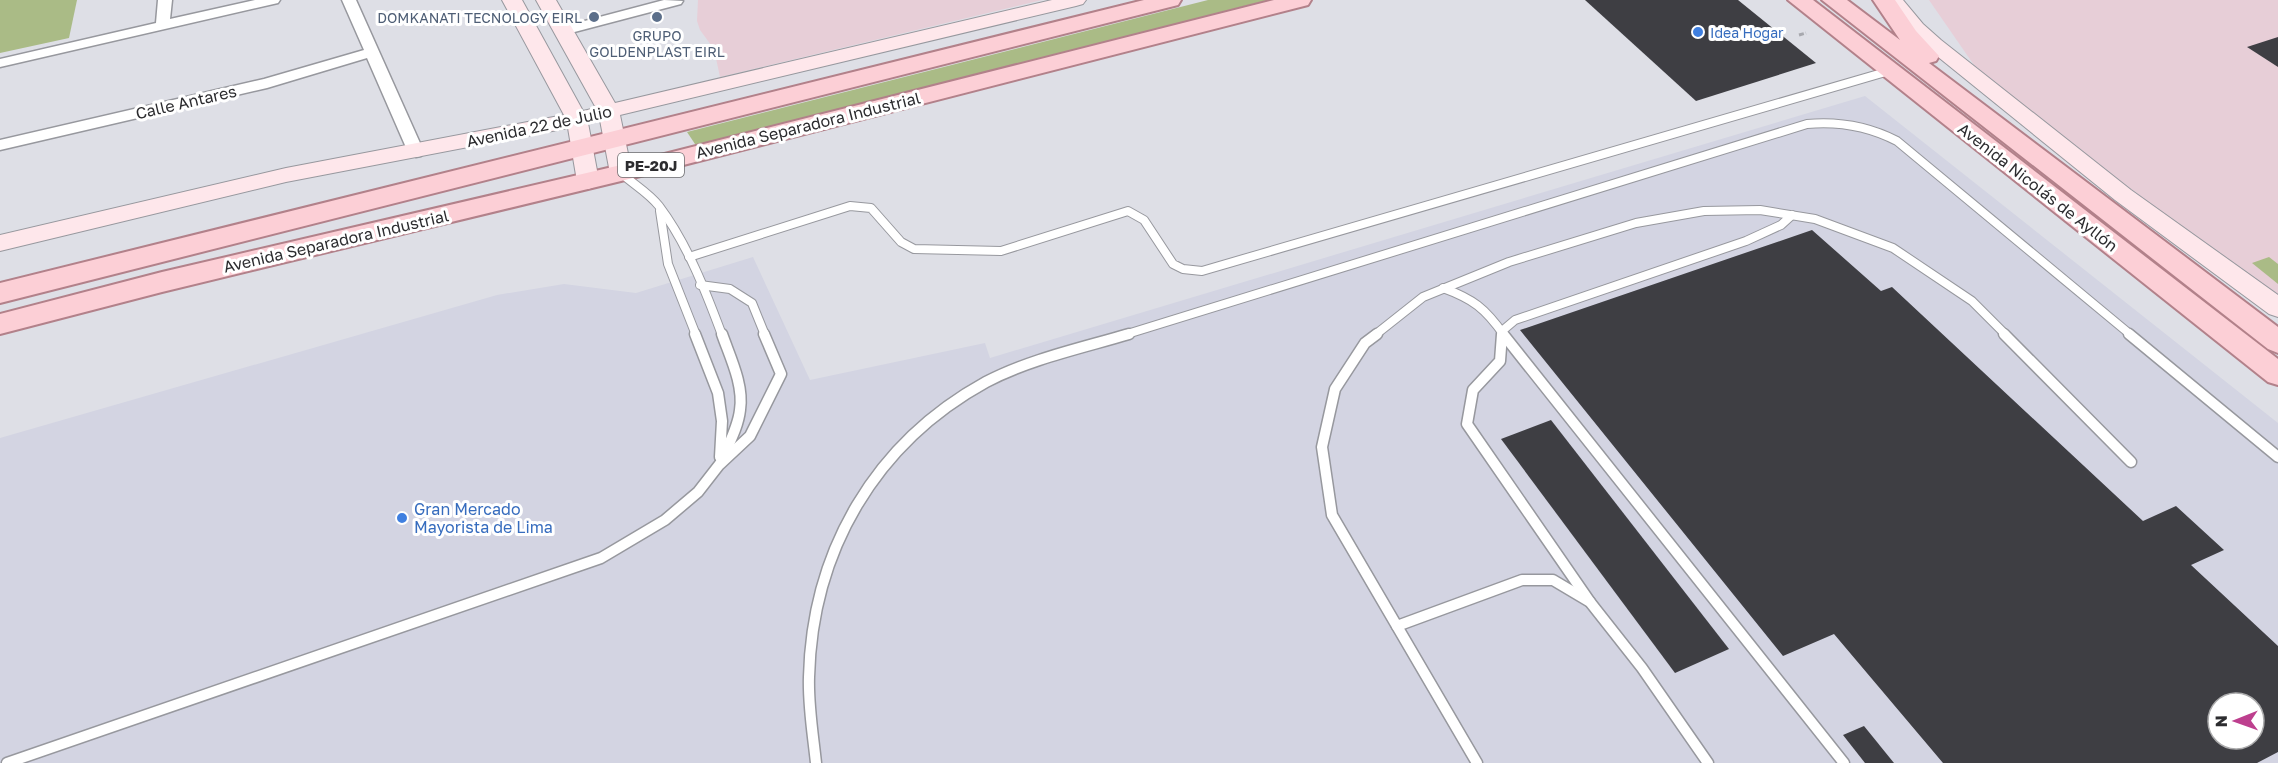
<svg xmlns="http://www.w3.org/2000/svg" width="2278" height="763" font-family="'Golos Text',sans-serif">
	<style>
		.built { fill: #d3d4e2; fill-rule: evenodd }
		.industrial { fill: #e7ced7 }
		.green { fill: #aabb86 }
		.building { fill: #3e3e43; fill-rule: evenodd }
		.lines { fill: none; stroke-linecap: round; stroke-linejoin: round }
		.lane-far1-casing { stroke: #97989e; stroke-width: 10 }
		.lane-casing { stroke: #97989e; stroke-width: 13 }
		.street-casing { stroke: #97989e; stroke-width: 3 }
		.secondary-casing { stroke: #97989e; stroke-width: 2 }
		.primary-casing { stroke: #b2818a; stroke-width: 4 }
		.path { stroke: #a7a8ae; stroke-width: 3; stroke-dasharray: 5 2; stroke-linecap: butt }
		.lane-far1 { stroke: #fff; stroke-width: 8 }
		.lane { stroke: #fff; stroke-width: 10 }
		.street { fill: #fff; fill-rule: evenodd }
		.secondary { fill: #fee7eb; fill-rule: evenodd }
		.primary { fill: #fccfd6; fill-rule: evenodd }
		.service-dot { fill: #5c6f8a; stroke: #fff; stroke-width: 2 }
		.shop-dot { fill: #3f7fe0; stroke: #fff; stroke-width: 2 }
		.labels { text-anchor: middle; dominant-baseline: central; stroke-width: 6; stroke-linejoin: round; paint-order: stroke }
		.far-service-label { font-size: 14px; fill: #4e5e75; stroke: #fff; text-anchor: end }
		.far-shop-label { font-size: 14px; fill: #366cbe; stroke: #fff; text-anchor: start }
		.shield { fill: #fff; stroke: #6b6b6d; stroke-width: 1.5 }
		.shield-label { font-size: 15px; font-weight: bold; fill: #2c2c2f }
		.street-label { font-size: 16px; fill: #2c2c2f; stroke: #fff }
		.shop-label { font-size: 16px; fill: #366cbe; stroke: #fff; text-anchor: start }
	</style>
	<rect width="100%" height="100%" fill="#dedfe6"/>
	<path class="built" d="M1865,96L2278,423V763H0V438L497,295L564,284L636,293L753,257L810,380L985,343L990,358ZM2218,703H2254V739H2218Z"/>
	<g class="industrial">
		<path d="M698,0H1042L720,77L714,49L700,30L697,21Z"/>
		<path d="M1929,0H2278V298L1985,81Z"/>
	</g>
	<g class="green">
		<path d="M0,0H77L69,38L0,53Z"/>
		<path d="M1208,0H1268L697,147L687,132Z"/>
		<path d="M2269,257L2278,264V284L2252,263Z"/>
	</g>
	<g class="building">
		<path d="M1585,0H1738L1816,63L1696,101Z"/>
		<path d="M2278,37V67L2247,47Z"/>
		<path d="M1812,230L1881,291L1892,287L2143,521L2176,506L2224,550L2191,565L2278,646V752L2257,763H1943L1834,634L1783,656L1520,330ZM2218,703H2254V739H2218Z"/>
		<path d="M1551,420L1729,649L1675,673L1501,439Z"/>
		<path d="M1864,726L1894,763H1865L1843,735Z"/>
	</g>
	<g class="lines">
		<defs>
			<g id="lane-far1">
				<path d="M621,173C633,184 649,193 659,206C687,243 706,292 722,335"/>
				<path d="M660,211L668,264L696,335"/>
				<path d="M689,257L850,206L871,208L901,242L914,249L1001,251L1128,211L1144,220L1173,264L1183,269L1202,271L1889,71"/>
				<path d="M700,285L730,289L752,303L765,335"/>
				<path d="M1443,288C1473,299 1485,308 1504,335"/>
				<path d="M1124,335L1807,124C1840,121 1868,126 1897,141L2131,335"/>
				<path d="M1375,335L1423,297L1509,262L1636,223L1704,211L1760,210L1815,219L1893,248L1972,301L2006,335"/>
				<path d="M1502,335V331L1515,320L1746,241L1781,225L1792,215"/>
			</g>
			<g id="lane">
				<path d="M695,334L718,393L722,421L720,457"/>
				<path d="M1377,334L1365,343L1335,389L1322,447L1332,515L1477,763"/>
				<path d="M1502,334L1500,361L1473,390L1467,424L1590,602"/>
				<path d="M1503,334L1844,763"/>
				<path d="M2004,334L2131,462"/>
				<path d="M2129,334L2278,457"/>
				<path d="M721,462C728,445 738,428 740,410C744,385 730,357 722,334"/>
				<path d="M1397,626L1522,580H1553L1590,602L1642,668L1708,763"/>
				<path d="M7,763L601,558L665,520L698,492L719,465L750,436L781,374L764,334"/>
				<path d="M816,763C813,734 808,706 809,677C812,551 875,443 986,382C1030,359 1082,348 1129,334"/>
			</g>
			<g id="street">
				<path d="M158,0H172L170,19L255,0H280L278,3L0,67V59L156,23Z"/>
				<path d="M342,0H356L424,152L421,156L416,157L408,152L367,58L267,88L0,150V140L264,79L364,50Z"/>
				<path d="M664,0L683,1L681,4L563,35L556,31L558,28Z"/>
			</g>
			<g id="secondary">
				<path d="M502,0H522L583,111L596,108L536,0H556L615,103L1052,0H1086L1083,4L1076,6L620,115L632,173L629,178L621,180L613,178L610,173L600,120L588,123L599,181L596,186L588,189L580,186L577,181L568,128L286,182L0,251V235L286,168L564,115Z"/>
				<path d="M1883,0H1903L1923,24L1941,40L2131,190L2278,295V317L2269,314L2115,200L1927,48L1909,32Z"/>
			</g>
			<g id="primary">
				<path d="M1144,0H1181L1178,5L0,303V283Z"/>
				<path d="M1274,0H1311L1308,5L621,181L162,292L0,334V314L162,272L621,165Z"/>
				<path d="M1788,0H1813L2278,359V385L2268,382Z"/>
				<path d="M1822,0H1847L1900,40L1873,0H1895L1916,31L1939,56L1936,61L1929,63L2278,327V353L2268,349Z"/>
			</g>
		</defs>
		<use href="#lane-far1" class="lane-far1-casing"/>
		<use href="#lane" class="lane-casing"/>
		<use href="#street" class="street-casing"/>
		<use href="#secondary" class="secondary-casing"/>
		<use href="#primary" class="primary-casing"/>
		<path class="path" d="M1799,35L1806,33"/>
		<use href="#lane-far1" class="lane-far1"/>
		<use href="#lane" class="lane"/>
		<use href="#street" class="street"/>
		<use href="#secondary" class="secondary"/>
		<use href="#primary" class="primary"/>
	</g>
	<g class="service-dot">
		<circle cx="594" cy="17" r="6"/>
		<circle cx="657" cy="17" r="6"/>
	</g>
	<g class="shop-dot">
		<circle cx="1698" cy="32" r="6"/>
		<circle cx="402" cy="518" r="6"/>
	</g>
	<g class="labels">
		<g class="far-service-label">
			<text x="582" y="17">DOMKANATI TECNOLOGY EIRL</text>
			<text x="657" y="35" text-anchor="middle">GRUPO<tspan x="657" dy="16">GOLDENPLAST EIRL</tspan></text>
		</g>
		<g class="far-shop-label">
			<text x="1710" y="32">Idea Hogar</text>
		</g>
		<rect class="shield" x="618" y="153" width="66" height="24" rx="4.5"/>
		<g class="shield-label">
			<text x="651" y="165">PE-20J</text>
		</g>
		<g class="street-label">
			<text transform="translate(186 102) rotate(-13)">Calle Antares</text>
			<text transform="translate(808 125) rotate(-14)">Avenida Separadora Industrial</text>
			<text transform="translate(539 126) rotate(-12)">Avenida 22 de Julio</text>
			<text transform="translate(2038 187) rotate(38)">Avenida Nicolás de Ayllón</text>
			<text transform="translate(336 241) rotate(-13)">Avenida Separadora Industrial</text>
		</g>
		<g class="shop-label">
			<text x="414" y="509">Gran Mercado<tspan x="414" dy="18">Mayorista de Lima</tspan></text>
		</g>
	</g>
	<g transform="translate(2236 721) rotate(269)"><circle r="28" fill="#ffffff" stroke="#ababac" stroke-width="1.5"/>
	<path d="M0-4.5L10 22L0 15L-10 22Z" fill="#bd3f8e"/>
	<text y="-9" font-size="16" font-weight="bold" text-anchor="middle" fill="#2c2c2f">N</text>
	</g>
</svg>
